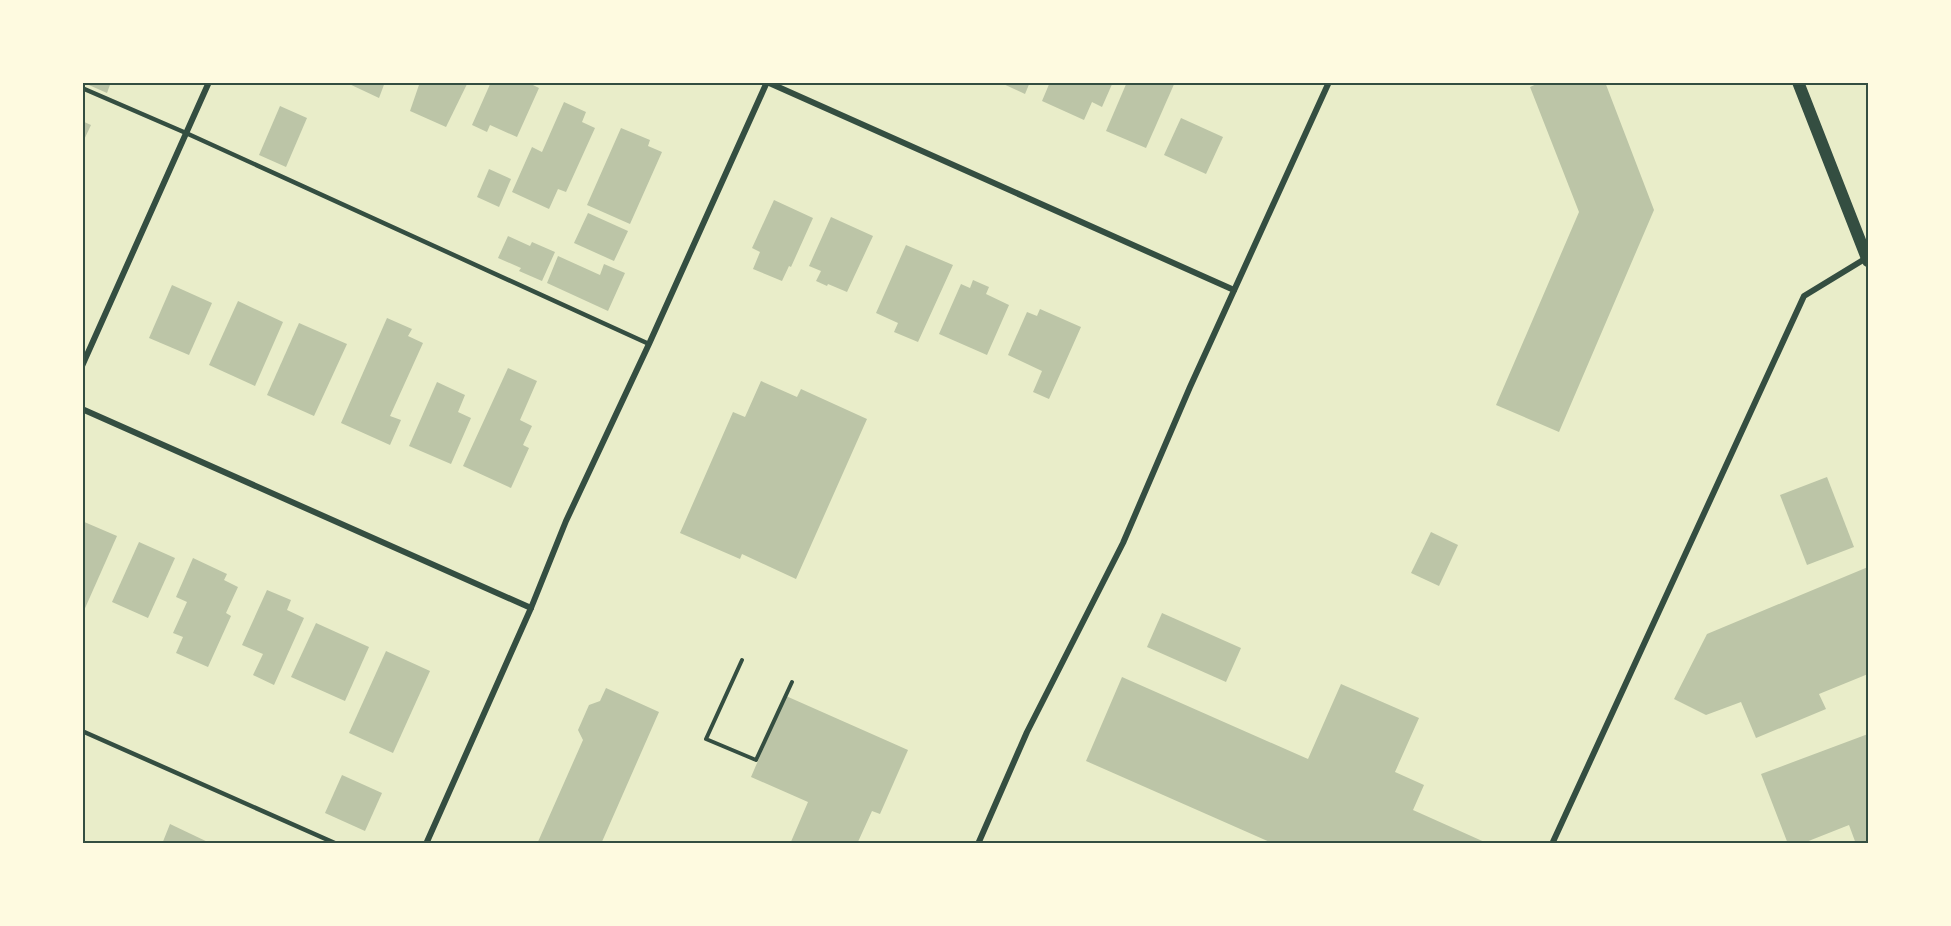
<svg xmlns="http://www.w3.org/2000/svg" width="1951" height="926" font-family="'Space Grotesk',sans-serif">
	<style>
		.building { fill: #bcc5a7 }
		.lines { fill: none; stroke-linecap: round; stroke-linejoin: round }
		.path { stroke: #344e41; stroke-width: 4 }
		.service { stroke: #344e41; stroke-width: 4.5 }
		.minor { stroke: #344e41; stroke-width: 6 }
		.secondary { stroke: #344e41; stroke-width: 12 }
		.neatline { fill: none; stroke: #344e41; stroke-width: 2 }
	</style>
	<rect width="100%" height="100%" fill="#e9edc9"/>
	<g class="building">
		<path d="M82,82H111L107,93Z"/>
		<path d="M345,82H385L379,98Z"/>
		<path d="M420,82H468L446,127L410,111Z"/>
		<path d="M491,82H527L539,88L517,137L490,125L487,132L472,125Z"/>
		<path d="M999,82H1030L1025,94Z"/>
		<path d="M1050,82H1113L1102,107L1092,102L1084,120L1042,101Z"/>
		<path d="M1127,82H1175L1146,148L1106,131Z"/>
		<path d="M1541,82H1605L1654,210L1559,432L1496,405L1579,212L1530,87Z"/>
		<path d="M564,102L586,112L582,122L595,128L566,192L558,189L549,209L512,192L532,147L542,152Z"/>
		<path d="M280,106L307,118L286,167L259,155Z"/>
		<path d="M1181,118L1223,137L1206,174L1164,155Z"/>
		<path d="M82,121L91,125L82,144Z"/>
		<path d="M621,128L650,140L648,146L662,152L630,224L587,205Z"/>
		<path d="M489,169L511,179L499,207L477,197Z"/>
		<path d="M774,200L813,218L791,267L789,266L782,281L753,269L760,252L752,248Z"/>
		<path d="M588,213L628,231L614,261L574,243Z"/>
		<path d="M831,217L873,236L847,292L828,284L827,286L816,281L821,271L809,266Z"/>
		<path d="M508,236L530,246L532,242L555,252L542,281L519,271L521,268L498,258Z"/>
		<path d="M906,245L953,265L918,342L894,332L898,323L876,313Z"/>
		<path d="M558,256L600,275L604,264L625,273L608,311L547,283Z"/>
		<path d="M973,280L989,287L986,294L1009,305L987,355L939,334L961,284L970,288Z"/>
		<path d="M172,285L212,303L189,355L149,338Z"/>
		<path d="M238,301L283,322L255,386L209,365Z"/>
		<path d="M1040,309L1081,327L1049,399L1033,392L1042,371L1008,355L1027,312L1037,316Z"/>
		<path d="M387,318L412,329L408,336L423,343L390,416L401,420L390,445L341,423Z"/>
		<path d="M299,323L347,344L314,416L267,395Z"/>
		<path d="M508,368L537,381L520,420L532,426L523,445L529,448L511,488L463,466Z"/>
		<path d="M761,381L797,397L801,389L867,419L796,579L742,554L740,559L680,533L733,412L745,417Z"/>
		<path d="M437,382L465,395L458,412L471,418L451,464L409,446Z"/>
		<path d="M1827,477L1854,547L1807,565L1780,495Z"/>
		<path d="M82,521L117,536L82,615Z"/>
		<path d="M1431,532L1458,545L1439,586L1411,573Z"/>
		<path d="M139,542L175,558L148,618L112,602Z"/>
		<path d="M193,558L227,574L224,580L238,587L226,613L231,616L208,667L176,653L183,637L173,633L187,602L176,597Z"/>
		<path d="M1868,567V674L1819,694L1826,709L1756,738L1741,702L1706,715L1674,699L1707,634Z"/>
		<path d="M267,590L291,600L287,610L304,618L274,685L253,675L263,654L242,645Z"/>
		<path d="M1162,613L1241,648L1226,682L1147,647Z"/>
		<path d="M316,623L369,647L345,701L291,677Z"/>
		<path d="M386,651L430,671L393,753L349,733Z"/>
		<path d="M1122,677L1308,759L1341,684L1419,718L1395,772L1424,785L1413,810L1489,844H1274L1086,761Z"/>
		<path d="M606,688L659,712L601,844H537L583,740L578,730L589,705L600,701Z"/>
		<path d="M786,696L908,750L880,814L872,811L857,844H790L808,802L751,777Z"/>
		<path d="M1868,734V844H1856L1849,825L1801,844H1788L1761,774Z"/>
		<path d="M342,775L382,793L365,831L325,813Z"/>
		<path d="M170,824L212,844H162Z"/>
	</g>
	<g class="lines">
		<path class="path" d="M742,660L706,739L756,760L792,682"/>
		<g class="service">
			<path d="M82,88L186,133L649,344"/>
			<path d="M82,731L337,844"/>
		</g>
		<g class="minor">
			<path d="M767,82L1234,290"/>
			<path d="M82,366L209,82"/>
			<path d="M82,409L531,608"/>
			<path d="M426,844L531,608L566,521L649,344L767,82"/>
			<path d="M978,844L1027,732L1123,543L1190,387L1329,82"/>
			<path d="M1552,844L1804,296L1868,257"/>
		</g>
		<path class="secondary" d="M1798,82L1868,261"/>
	</g>
	<rect width="1951" height="926" fill="none" stroke="#fefae0" stroke-width="168"/>
	<rect x="84" y="84" width="1783" height="758" class="neatline"/>
</svg>
